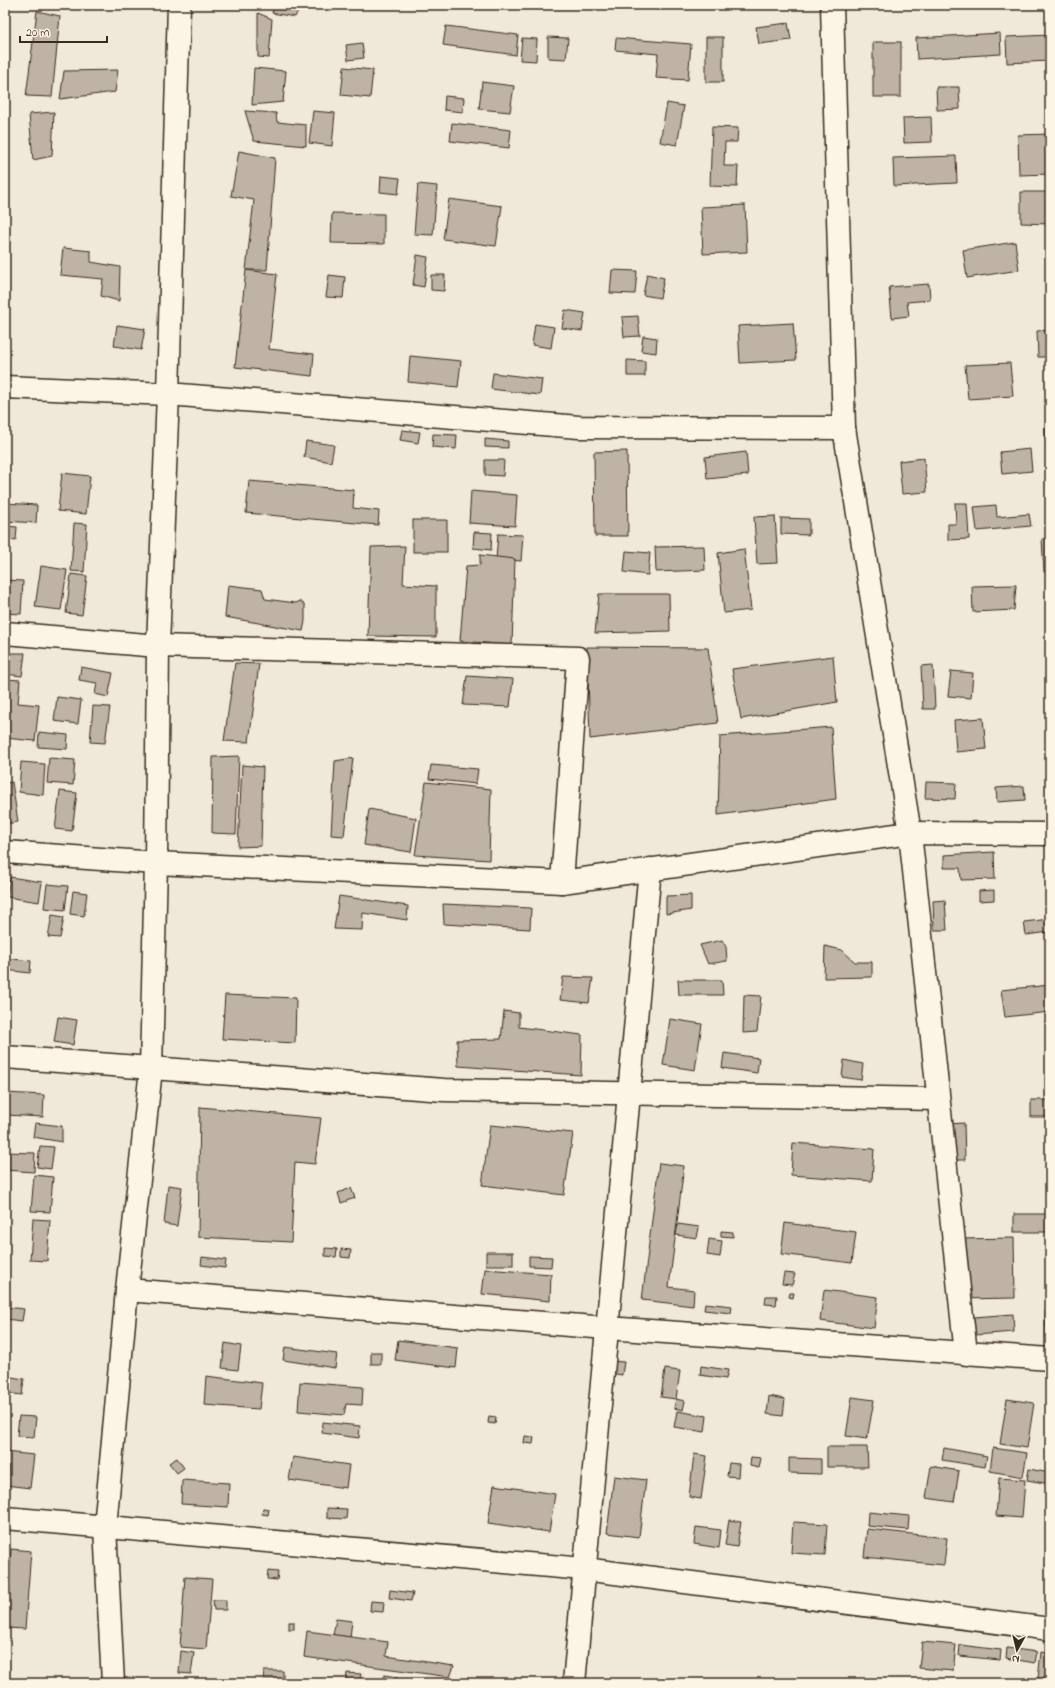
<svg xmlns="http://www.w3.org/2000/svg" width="1055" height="1688" font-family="'Indie Flower',sans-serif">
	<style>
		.building { fill: #beb3a4; stroke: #3b2a1e }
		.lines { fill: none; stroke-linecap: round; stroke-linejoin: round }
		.minor-casing { stroke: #3b2a1e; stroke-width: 25 }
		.secondary-casing { stroke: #3b2a1e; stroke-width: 25 }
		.minor { stroke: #fcf5e5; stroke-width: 22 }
		.secondary { stroke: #fcf5e5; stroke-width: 22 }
	</style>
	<rect width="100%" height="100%" fill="#f0e9d9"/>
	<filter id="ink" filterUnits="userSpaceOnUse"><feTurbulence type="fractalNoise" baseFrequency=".025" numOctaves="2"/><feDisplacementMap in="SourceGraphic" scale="8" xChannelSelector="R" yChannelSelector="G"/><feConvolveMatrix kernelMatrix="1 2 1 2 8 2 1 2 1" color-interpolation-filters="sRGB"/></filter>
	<g filter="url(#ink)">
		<g class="building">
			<path d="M274,5H301L295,17L272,13Z"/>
			<path d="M37,11L60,16L52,97L26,96Z"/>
			<path d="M258,13L272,19L269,58L258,57Z"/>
			<path d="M788,23L791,40L759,44L756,27Z"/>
			<path d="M446,26L518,35L516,55L443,45Z"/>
			<path d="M1000,33L1001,54L917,59L916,38Z"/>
			<path d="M1050,35V61L1007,63L1006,37Z"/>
			<path d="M548,37L568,38L566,59L548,58Z"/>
			<rect x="706" y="37" width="17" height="45"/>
			<path d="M522,38L537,39L536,61L520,60Z"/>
			<path d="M616,38L691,44L688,80L656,78L658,54L615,50Z"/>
			<rect x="873" y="42" width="28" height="55"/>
			<path d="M362,43L364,58L348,60L346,45Z"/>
			<path d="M344,67L373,70L370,98L341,95Z"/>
			<path d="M254,68L286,71L283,102L252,105Z"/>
			<path d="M118,70L115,92L60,99L64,71Z"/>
			<path d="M482,82L514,86L510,112L479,109Z"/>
			<path d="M936,87H959L960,109L937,110Z"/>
			<path d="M445,96L464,98L463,112L444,110Z"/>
			<path d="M667,103L684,106L677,145L660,142Z"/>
			<path d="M245,111L276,113L277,122L306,125V146L254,141Z"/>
			<path d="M313,111L335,113L332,146L309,143Z"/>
			<path d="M54,112L52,156L33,160L29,114Z"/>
			<path d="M931,117L932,142L904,143L903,118Z"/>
			<path d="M452,123L511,130L509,148L450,141Z"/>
			<path d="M712,127L738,128L737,142H725L724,166H738L737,187L710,186Z"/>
			<path d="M1050,134V174L1019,175L1018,135Z"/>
			<path d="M239,151L275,158L267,270H246L254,200L231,196Z"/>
			<path d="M956,156L957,183L894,186L893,158Z"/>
			<path d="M381,176L400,178L398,194L380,192Z"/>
			<path d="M418,184L437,186L433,235L414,234Z"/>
			<path d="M1021,192H1050V224L1021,223Z"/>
			<path d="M449,199L502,206L496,246L443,239Z"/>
			<path d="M745,205L747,252L703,254L701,207Z"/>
			<path d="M332,213L384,214V244L331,243Z"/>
			<path d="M1015,242L1019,270L967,278L963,250Z"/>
			<path d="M63,248L91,251V262L120,267L119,301L101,296L103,279L60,275Z"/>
			<path d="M417,255L428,257L424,287L413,285Z"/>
			<path d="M246,270L277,274L269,349L314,354L312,376L235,367Z"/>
			<path d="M612,270L637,271L635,294L610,293Z"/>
			<path d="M647,274L664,278L660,298L643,295Z"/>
			<path d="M329,275L345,277L343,298L326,297Z"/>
			<path d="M431,275H445L444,291L431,290Z"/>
			<path d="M929,284L930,300L907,302L909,316L892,318L889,287Z"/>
			<path d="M565,310L585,313L582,331L562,328Z"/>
			<path d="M638,316L640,336L624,337L622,317Z"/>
			<path d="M793,323L796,360L740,363L738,326Z"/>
			<path d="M535,324L554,327L551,348L532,345Z"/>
			<path d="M117,325L145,329L141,350L114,346Z"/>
			<path d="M1050,330V357H1038L1037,331Z"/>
			<path d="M643,336L657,338L656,353L641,351Z"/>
			<path d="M410,356L461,361L458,387L408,382Z"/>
			<path d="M627,360L645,361V376H627Z"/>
			<path d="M1010,363L1013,396L968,399L965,365Z"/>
			<path d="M493,373L542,379L540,395L491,389Z"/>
			<path d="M1045,428H1050V443H1046Z"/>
			<path d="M402,430L420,432L418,443L400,440Z"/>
			<path d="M433,434L457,435L456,449L432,447Z"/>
			<path d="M485,439L508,441V448L485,447Z"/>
			<path d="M306,441L334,445L331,462L304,457Z"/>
			<path d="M1030,449L1032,471L1002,474L1000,452Z"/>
			<path d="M627,451L628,536H595L594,452Z"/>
			<path d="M746,452L748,475L707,479L705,457Z"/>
			<path d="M924,458L927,492L902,494L899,461Z"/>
			<path d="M485,460H504L503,476L485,475Z"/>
			<path d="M62,473L90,476L86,514L58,511Z"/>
			<path d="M249,481L354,490L353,508L379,511L378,525L246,513Z"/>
			<path d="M471,491L517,495L515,526L469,523Z"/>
			<path d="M5,503L37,505L36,523L5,521Z"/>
			<path d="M955,503H967L969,539L948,540V524H956Z"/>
			<path d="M996,505L997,517L1029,514L1031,526L977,531L974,507Z"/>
			<path d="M775,516L778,563L757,564L754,517Z"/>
			<path d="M781,518L809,519V535L781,534Z"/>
			<rect x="413" y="520" width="34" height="32"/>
			<path d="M74,523L87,524L84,572L71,571Z"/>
			<path d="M5,526L17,527L16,540L5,539Z"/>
			<path d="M474,532L492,533L491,550L473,548Z"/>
			<path d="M498,534L523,535L521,561L496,559Z"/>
			<path d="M1050,538V572H1044L1042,539Z"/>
			<path d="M405,546L403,584L436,586V637L368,636L371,547Z"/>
			<path d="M704,546L705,570L656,572L655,547Z"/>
			<path d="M744,549L751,610L724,613L718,553Z"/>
			<path d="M626,551L650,553L648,575L624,572Z"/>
			<path d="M480,555L515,559L512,645L460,641L466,566L480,565Z"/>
			<path d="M41,566L67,570L61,610L35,607Z"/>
			<path d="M71,574L87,576L82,615L66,613Z"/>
			<path d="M5,580L23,581L21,614L5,613Z"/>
			<path d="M228,585L262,589L265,599L296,603L300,601L305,605V621L303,631L225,617Z"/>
			<path d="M1016,585L1014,610L973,612L972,586Z"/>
			<path d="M599,594H669L670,631L595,633Z"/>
			<path d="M587,647L708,648L718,723L590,739Z"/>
			<path d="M5,653H25L22,676L5,674Z"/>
			<path d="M833,656L837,702L741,719L732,669Z"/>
			<path d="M235,663L259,664L249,742L224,741Z"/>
			<path d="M933,665L935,709H923L921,666Z"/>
			<path d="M81,667L113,673L108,697L95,694L97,683L79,680Z"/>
			<path d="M951,671L973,673L971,698L948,696Z"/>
			<path d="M467,676L513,679L510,707L463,705Z"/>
			<path d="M5,679L20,680L18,703L39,705L35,741L5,738Z"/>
			<path d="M57,697L81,700L78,724L54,721Z"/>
			<path d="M93,706L110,707L105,743L90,742Z"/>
			<path d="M983,718L986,749L956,752L954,720Z"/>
			<path d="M831,727L836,799L718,815L720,736Z"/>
			<path d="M39,732L68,735L67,749L38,747Z"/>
			<path d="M239,756L236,834L212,833L213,757Z"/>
			<path d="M49,758L75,760L73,785L47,783Z"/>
			<path d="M353,758L344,836L331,835L335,761Z"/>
			<path d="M21,762L45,764L43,795L19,792Z"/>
			<path d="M242,765L263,767L261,846L238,847Z"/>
			<path d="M431,765L478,769L476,784L429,779Z"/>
			<path d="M12,782L18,822L5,824V783Z"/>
			<path d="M426,782L491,789L489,860L415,855Z"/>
			<path d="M926,782L956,783L955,799L925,798Z"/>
			<path d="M1024,786L1025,800L997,802L996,788Z"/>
			<path d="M60,791L77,793L72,831L55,829Z"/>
			<path d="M369,809L416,818L411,852L364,845Z"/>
			<path d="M994,852L995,879L961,880L960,868H944V855Z"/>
			<path d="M10,877L42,882L39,902L7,897Z"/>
			<path d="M47,884L68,886L65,910L44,908Z"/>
			<path d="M994,890V900L979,901V891Z"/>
			<path d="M73,891L87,893L84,916L70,914Z"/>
			<path d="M691,895V910L666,914V896Z"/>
			<path d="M339,896L408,906L407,920L363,913L362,930L334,929Z"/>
			<path d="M945,900L947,930H934L933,901Z"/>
			<path d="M443,904L531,908L530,929L444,924Z"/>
			<path d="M52,915L64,917L60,938L48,937Z"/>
			<path d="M1050,919V932L1026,935L1024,922Z"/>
			<path d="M722,940L726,947L727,961L708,964L700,945Z"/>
			<path d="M825,946L842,950L855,962H872V977L824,978Z"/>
			<path d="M5,958L31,961L30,973L5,970Z"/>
			<path d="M563,977L593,978L589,1003L560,1000Z"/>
			<path d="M678,980H722L723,995H679Z"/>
			<path d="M1050,985V1012L1005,1017L1001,990Z"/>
			<path d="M225,995L296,998L295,1043L222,1039Z"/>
			<path d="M744,995L761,996L757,1032L743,1033Z"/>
			<path d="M504,1011L519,1013V1027L582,1035L581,1075L458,1066L457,1040L501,1039Z"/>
			<path d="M58,1017L77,1020L73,1045L54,1042Z"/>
			<path d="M670,1019L702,1024L695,1070L663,1065Z"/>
			<path d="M724,1053L759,1058L757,1073L722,1068Z"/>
			<path d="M844,1060L863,1064L861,1080L842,1077Z"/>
			<path d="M5,1093L44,1095L43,1117L5,1115Z"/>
			<rect x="1031" y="1100" width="19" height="17"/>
			<path d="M200,1107L321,1118L315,1164L295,1162L291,1242L198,1237Z"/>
			<path d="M35,1123L62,1126V1142L33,1137Z"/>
			<path d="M964,1123L965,1160H950L948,1124Z"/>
			<path d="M490,1125L573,1133L564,1195L482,1185Z"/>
			<path d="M793,1143L874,1149L872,1181L791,1175Z"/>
			<path d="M40,1146L54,1147L51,1169L37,1167Z"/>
			<path d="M5,1152L35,1153L34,1172L5,1170Z"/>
			<path d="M659,1163L684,1166L669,1287L694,1290L693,1306L642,1300Z"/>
			<path d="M34,1175L53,1177L50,1212L31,1211Z"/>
			<path d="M168,1185L182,1187L177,1226L164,1224Z"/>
			<path d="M351,1188L355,1198L341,1203L338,1193Z"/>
			<rect x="1014" y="1214" width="36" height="18"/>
			<path d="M33,1219L50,1220L47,1261L30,1260Z"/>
			<path d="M785,1223L856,1232L852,1263L781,1254Z"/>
			<path d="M678,1224L699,1227L697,1238L676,1235Z"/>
			<path d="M721,1231L733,1232V1237L721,1236Z"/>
			<path d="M1014,1238L1015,1298L961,1299L959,1239Z"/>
			<path d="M709,1239L722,1241L720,1257L707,1255Z"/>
			<path d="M325,1248L337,1249L336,1257L325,1256Z"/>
			<path d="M341,1249L351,1250L350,1258L341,1257Z"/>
			<rect x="486" y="1252" width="27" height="13"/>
			<path d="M529,1256L552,1257L551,1267L529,1266Z"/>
			<path d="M202,1257L226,1260L225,1268L201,1265Z"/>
			<path d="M485,1269L551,1274L550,1301L482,1294Z"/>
			<path d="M784,1273L795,1274L792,1285L782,1284Z"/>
			<path d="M824,1290L878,1297L874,1328L820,1321Z"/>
			<path d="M790,1293H794L793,1298L789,1297Z"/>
			<path d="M766,1296H777L776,1305L765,1304Z"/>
			<path d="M705,1303L732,1306L731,1313L704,1310Z"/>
			<path d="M5,1307L24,1309L22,1321L5,1319Z"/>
			<path d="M1045,1311H1050V1351H1047Z"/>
			<path d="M1013,1314L1014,1332L975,1335L974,1317Z"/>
			<path d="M398,1340L458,1348L456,1368L395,1360Z"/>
			<path d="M225,1343L241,1346L238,1370L222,1368Z"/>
			<path d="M285,1347L337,1354L335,1368L283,1360Z"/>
			<rect x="371" y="1352" width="10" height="12"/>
			<path d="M611,1361L624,1362L622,1375L610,1373Z"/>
			<path d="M701,1366L728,1370L726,1379L700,1375Z"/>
			<path d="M665,1369L680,1371L676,1399L661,1397Z"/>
			<path d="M5,1376L24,1379L22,1395L5,1393Z"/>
			<path d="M206,1376L262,1383L259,1409L204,1405Z"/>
			<path d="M300,1382L363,1387L362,1405L346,1404L344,1415L298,1411Z"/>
			<path d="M769,1396L785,1399L783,1416L767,1414Z"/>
			<path d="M852,1397L874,1400L867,1439L846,1436Z"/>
			<path d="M676,1399L685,1401L683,1410L674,1408Z"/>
			<path d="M1007,1399L1034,1403L1027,1448L1000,1444Z"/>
			<path d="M677,1411L707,1416L705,1432L674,1427Z"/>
			<path d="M19,1416L36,1417L34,1437L17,1436Z"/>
			<path d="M489,1416L496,1417L495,1424L488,1423Z"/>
			<path d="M323,1422L360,1426L359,1438L322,1433Z"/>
			<path d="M525,1436L534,1437L533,1444L524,1443Z"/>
			<path d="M827,1447H867L868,1467H827Z"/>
			<path d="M944,1448L987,1456L985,1467L942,1460Z"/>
			<path d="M993,1448L1027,1453L1023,1477L990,1471Z"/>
			<path d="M5,1452L34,1455L30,1488L5,1485Z"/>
			<path d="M694,1454L707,1456L701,1499L689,1497Z"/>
			<path d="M293,1457L349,1465L346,1488L289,1480Z"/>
			<path d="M751,1457L761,1458L759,1468L750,1466Z"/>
			<path d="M177,1458L184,1468L177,1473L169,1463Z"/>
			<path d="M789,1458L821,1459V1474L789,1473Z"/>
			<path d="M729,1463L739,1464L738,1477L727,1476Z"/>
			<path d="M931,1466L959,1471L954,1502L926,1498Z"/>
			<path d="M1029,1469L1050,1473V1484L1027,1480Z"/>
			<path d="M614,1476L646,1480L639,1537L607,1533Z"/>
			<path d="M999,1478L1025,1480L1022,1518L996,1516Z"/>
			<path d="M182,1480L229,1483L228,1507L181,1504Z"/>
			<path d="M494,1485L555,1494L549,1532L488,1523Z"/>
			<path d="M263,1508L269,1509L268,1515L262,1514Z"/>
			<path d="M327,1508L347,1509L346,1519L327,1518Z"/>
			<path d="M868,1512L909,1516L908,1530L867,1526Z"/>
			<path d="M729,1520L741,1522L737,1547L725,1545Z"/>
			<path d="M793,1522L827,1524L825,1555L791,1553Z"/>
			<path d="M696,1527L721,1530L719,1548L694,1544Z"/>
			<path d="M867,1529L947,1538L944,1565L864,1557Z"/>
			<path d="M11,1549L31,1551L25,1629L5,1628Z"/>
			<path d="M268,1571L278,1572L277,1580L267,1579Z"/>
			<path d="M185,1577L212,1579L206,1649L180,1647Z"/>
			<path d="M390,1590L413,1593L411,1601L389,1598Z"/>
			<path d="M213,1600H226V1610H214Z"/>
			<path d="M371,1601L384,1602L383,1612L370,1611Z"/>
			<path d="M336,1619L352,1621L350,1637L333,1635Z"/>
			<rect x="289" y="1622" width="5" height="7"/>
			<path d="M307,1631L388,1642L386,1656L454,1666L450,1677L304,1657Z"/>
			<path d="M922,1642L956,1645L953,1671L919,1668Z"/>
			<path d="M960,1645L1001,1650L1000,1660L959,1656Z"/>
			<path d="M1007,1648L1037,1652L1035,1663L1006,1658Z"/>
			<path d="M181,1651L194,1653L191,1674L179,1673Z"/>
			<path d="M1041,1652L1050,1654V1680L1038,1678Z"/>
			<path d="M264,1671H283V1683H263Z"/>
			<path d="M347,1673L361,1674L359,1683L346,1682Z"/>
			<path d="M384,1675L397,1677L396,1683H384Z"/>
			<path d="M293,1677L314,1682L313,1683H292Z"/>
			<path d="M790,1679L817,1681V1683H789Z"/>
		</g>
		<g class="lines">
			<defs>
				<g id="minor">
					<path d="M832,5L844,428L910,833L966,1354"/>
					<path d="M5,387L168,394L579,427L844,428"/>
					<path d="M5,633L158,646L578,658L562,882"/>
					<path d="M5,852L156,863L562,882L910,833L1050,834"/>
					<path d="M5,1057L444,1090L938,1099"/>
					<path d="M127,1290L607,1328L1050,1359"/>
					<path d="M5,1518L584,1569L1050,1629"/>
					<path d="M574,1683L650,869"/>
				</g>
				<path id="secondary" d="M113,1683L105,1527L127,1290L151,1069L156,863L158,646L168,394L179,5"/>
			</defs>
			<use href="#minor" class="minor-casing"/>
			<use href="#secondary" class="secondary-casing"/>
			<use href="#minor" class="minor"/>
			<use href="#secondary" class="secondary"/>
		</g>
	</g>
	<rect width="1055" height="1688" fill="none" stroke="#fcf5e5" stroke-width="20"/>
	<rect x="10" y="10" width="1035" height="1668" fill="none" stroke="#3b2a1e" stroke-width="1.5" filter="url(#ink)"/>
	<g transform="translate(1017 1650) rotate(188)" stroke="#fcf5e5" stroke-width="3" paint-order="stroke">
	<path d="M0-3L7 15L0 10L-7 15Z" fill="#3b2a1e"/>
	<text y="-6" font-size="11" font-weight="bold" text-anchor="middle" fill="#3b2a1e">N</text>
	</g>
	<path d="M20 36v6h87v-6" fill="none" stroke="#3b2a1e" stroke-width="2"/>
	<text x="26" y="36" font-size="12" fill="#3b2a1e" stroke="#fcf5e5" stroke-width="3" paint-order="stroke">20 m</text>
</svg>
